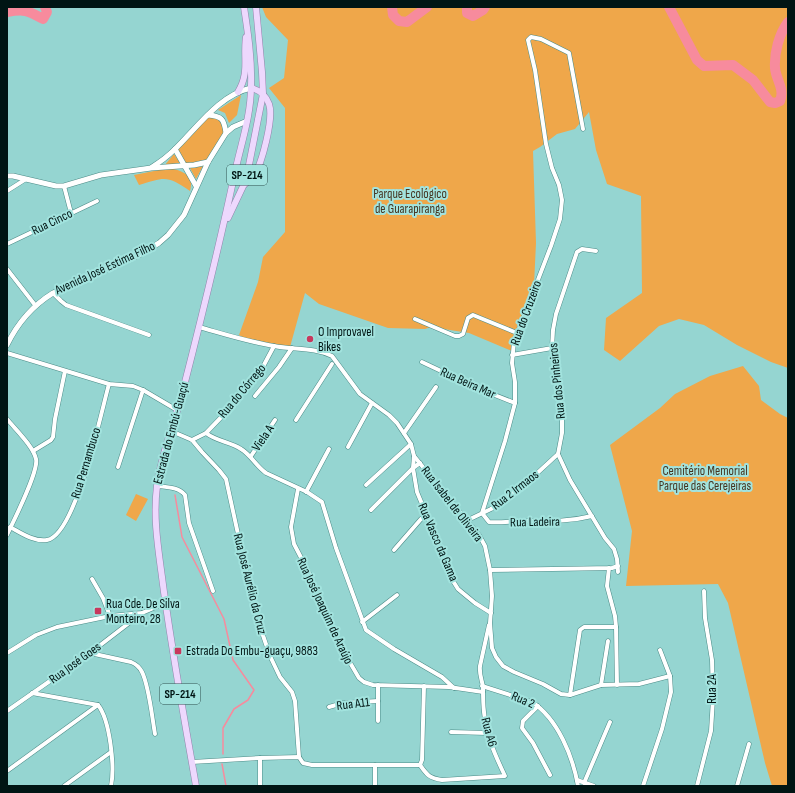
<svg xmlns="http://www.w3.org/2000/svg" width="795" height="793" font-family="'Sofia Sans Condensed',sans-serif">
	<style>
		.green { fill: #efa74a }
		.lines { fill: none; stroke-linecap: round; stroke-linejoin: round }
		.stream { stroke: #f78b9d; stroke-width: 1.5 }
		.river { stroke: #f78b9d; stroke-width: 10 }
		.minor-casing { stroke: #4c8b87; stroke-width: 5 }
		.tertiary-casing { stroke: #4c8b87; stroke-width: 6 }
		.primary-casing { stroke: #9283ab; stroke-width: 7 }
		.minor { stroke: #fff; stroke-width: 4 }
		.tertiary { stroke: #fff; stroke-width: 5 }
		.primary { stroke: #edd8fd; stroke-width: 6 }
		.poi-dot { fill: #c8385d; stroke: #a2e3de; stroke-width: 1.5 }
		.labels { text-anchor: middle; dominant-baseline: central; stroke-width: 4; stroke-linejoin: round; paint-order: stroke }
		.shield { fill: #a2e3de; stroke: #315351; stroke-width: 1 }
		.shield-label { font-size: 12px; font-weight: bold; fill: #001514 }
		.park-label { font-size: 13px; fill: #453421; stroke: #a2e3de }
		.street-label { font-size: 13px; fill: #001514; stroke: #a2e3de }
		.poi-label { font-size: 13px; fill: #001514; stroke: #a2e3de; text-anchor: start }
	</style>
	<rect width="100%" height="100%" fill="#95d5d1"/>
	<g class="green">
		<path d="M262,7H788V368L771,362L737,345L704,325L679,319L659,326L620,361L604,350L606,318L642,293L641,196L607,184L596,150L589,112L575,129L557,134L540,147L533,151L536,243L534,285L512,351L469,333L431,327L425,329L388,328L319,304L305,293L290,347L247,340L239,335L258,282L263,257L285,232V108L269,88L284,78L288,40L266,17Z"/>
		<path d="M241,95L237,115L229,123L225,113L218,110Z"/>
		<path d="M206,117L221,119L225,134L209,160L185,165L175,149Z"/>
		<path d="M174,154L180,163L164,166Z"/>
		<path d="M203,166L196,179L190,168Z"/>
		<path d="M169,168C183,171 195,175 190,191C167,175 165,177 139,185L134,175Z"/>
		<path d="M743,366L759,386L761,400L780,414L788,418V786H772L765,763L728,603L718,584L626,586L632,531L610,445L660,408L675,394L710,376Z"/>
		<path d="M136,494L148,499L136,521L126,515Z"/>
	</g>
	<g class="lines">
		<g class="stream">
			<path d="M175,495L182,537L224,619L233,660L254,690L248,700L234,709L223,728V754"/>
			<path d="M222,764L226,786"/>
		</g>
		<g class="river">
			<path d="M392,7L393,15L399,21L407,22L427,7"/>
			<path d="M467,7V13L473,16L483,10L485,7"/>
			<path d="M669,7L697,60L704,66L733,65L753,80L770,102L775,103L780,101C785,89 776,80 775,68C774,53 779,34 788,22"/>
			<path d="M7,12C24,9 27,10 43,19L47,12L45,7"/>
		</g>
		<defs>
			<g id="minor">
				<path d="M583,129L569,53L541,39L531,37L528,40L535,70L546,144L552,168L559,185L562,200L560,219L551,246L514,342L512,363L515,382V403L505,441L482,513L489,522C500,523 512,521 523,521C548,521 568,522 592,516"/>
				<path d="M64,186L71,213"/>
				<path d="M7,191L26,179"/>
				<path d="M7,244L97,201"/>
				<path d="M596,251L582,249L577,252L556,314L553,330L552,348L558,379L562,405V433L558,454L570,480L605,538L614,549L617,559L618,572"/>
				<path d="M7,269L35,305"/>
				<path d="M53,293L61,301L66,305L149,335"/>
				<path d="M415,319L455,336H459L463,334L468,318L473,315L517,333"/>
				<path d="M199,327C224,334 249,342 274,346C294,350 314,347 332,356L360,394L389,415L397,423L411,444L414,456L435,482L479,535L485,546L490,570L492,596L490,623L492,648L496,657L503,666L514,672L543,684L561,694L570,695L601,685L639,684L670,676"/>
				<path d="M7,353L109,384L133,386L143,390L177,410"/>
				<path d="M512,355L552,348"/>
				<path d="M422,362L477,388L515,403"/>
				<path d="M255,396L279,367L292,348"/>
				<path d="M7,419C16,430 33,446 36,459C39,471 13,522 7,535"/>
				<path d="M296,420L332,364"/>
				<path d="M171,431L192,440L202,452L219,470L226,479L255,612L270,656L280,677L292,692L295,701L299,757"/>
				<path d="M206,433C216,441 230,442 241,449C251,455 256,466 266,473L307,492L322,502L336,548L366,630L394,649L442,677L454,688"/>
				<path d="M404,433L436,387"/>
				<path d="M192,440L206,433L231,407L238,395L244,389L258,376L274,346"/>
				<path d="M348,447L372,403"/>
				<path d="M33,451L51,440L53,437L55,419L65,371"/>
				<path d="M251,456L275,420"/>
				<path d="M414,456L413,468L417,492L430,523L448,573L458,589L475,603L491,613"/>
				<path d="M118,467L143,390"/>
				<path d="M366,485L411,444"/>
				<path d="M157,486C166,487 179,487 185,495L189,523L213,591"/>
				<path d="M298,489L291,527L294,544L308,571L335,637L359,678L364,682L373,685L449,687L483,692"/>
				<path d="M306,492L329,449"/>
				<path d="M371,510L413,468L420,463"/>
				<path d="M468,520L491,509L500,503L533,477L558,454"/>
				<path d="M10,527C21,533 34,542 47,540C76,535 101,412 109,384"/>
				<path d="M394,550L421,519L427,516"/>
				<path d="M609,568L607,586L615,616L616,627L617,685"/>
				<path d="M490,570L612,568L618,566"/>
				<path d="M92,579L103,598L110,616"/>
				<path d="M362,622L397,595"/>
				<path d="M7,653L36,635L57,627L110,616L142,613L165,603"/>
				<path d="M90,653L131,662C136,664 139,666 142,672C149,686 152,717 155,734"/>
				<path d="M601,685L608,641"/>
				<path d="M482,686L532,702C558,719 573,757 578,786"/>
				<path d="M32,693L98,705C110,720 115,767 111,786"/>
				<path d="M570,695L580,630L584,627H616"/>
				<path d="M538,706L523,721L522,728L533,743L550,775"/>
				<path d="M329,707L343,703L378,701"/>
				<path d="M7,711L90,653L142,613"/>
				<path d="M378,721V685"/>
				<path d="M451,732L487,733"/>
				<path d="M260,758V786"/>
				<path d="M192,762L260,758L299,757L303,763L312,765H420L422,760L424,686"/>
				<path d="M375,765V786"/>
				<path d="M420,765C427,775 429,778 442,780L505,776C495,755 486,735 484,712C483,704 483,695 483,687C482,680 479,674 480,666L489,625"/>
				<path d="M7,771L98,705"/>
				<path d="M577,780L594,786"/>
				<path d="M584,783L610,722"/>
				<path d="M64,786L111,752"/>
				<path d="M643,786L662,729L671,692L670,676L660,650"/>
				<path d="M697,786L711,731L713,699L712,660L705,618L704,591"/>
				<path d="M737,786L749,744"/>
			</g>
			<g id="tertiary">
				<path d="M208,115C222,116 224,119 226,133"/>
				<path d="M175,149L196,186"/>
				<path d="M152,167C160,162 167,157 174,150C197,128 219,95 251,88"/>
				<path d="M7,176H13L56,186H64L101,175L151,168L194,165L208,162"/>
				<path d="M7,345C18,322 32,306 53,293L141,254L159,243L168,235L184,215L208,162L226,133L233,127L247,121"/>
			</g>
			<g id="primary">
				<path d="M238,92C250,72 243,58 246,37"/>
				<path d="M245,184C248,181 251,179 254,176C262,163 274,118 269,104C266,96 260,90 251,88"/>
				<path d="M228,218L246,180L263,94L262,72L256,7"/>
				<path d="M196,786C184,717 171,647 162,577C158,547 153,517 157,486C161,455 174,424 182,394C201,320 219,247 235,172C241,144 251,116 251,86C252,60 248,33 244,7"/>
			</g>
		</defs>
		<use href="#minor" class="minor-casing"/>
		<use href="#tertiary" class="tertiary-casing"/>
		<use href="#primary" class="primary-casing"/>
		<use href="#minor" class="minor"/>
		<use href="#tertiary" class="tertiary"/>
		<use href="#primary" class="primary"/>
	</g>
	<g class="poi-dot">
		<circle cx="310" cy="339" r="4"/>
		<rect x="94" y="607" width="8" height="8" rx="2"/>
		<rect x="174" y="647" width="8" height="8" rx="2"/>
	</g>
	<g class="labels">
		<g class="shield">
			<rect x="227" y="165" width="40" height="20" rx="3"/>
			<rect x="160" y="684" width="40" height="20" rx="3"/>
		</g>
		<g class="shield-label">
			<text x="247" y="175">SP-214</text>
			<text x="180" y="694">SP-214</text>
		</g>
		<g class="park-label">
			<text x="410" y="194">Parque Ecológico<tspan x="410" dy="15">de Guarapiranga</tspan></text>
			<text x="705" y="471">Cemitério Memorial<tspan x="705" dy="15">Parque das Cerejeiras</tspan></text>
		</g>
		<g class="street-label">
			<text transform="translate(52 222) rotate(-26)">Rua Cinco</text>
			<text transform="translate(105 268) rotate(-25)">Avenida José Estima Filho</text>
			<text transform="translate(526 313) rotate(-70)">Rua do Cruzeiro</text>
			<text transform="translate(557 381) rotate(-96)">Rua dos Pinheiros</text>
			<text transform="translate(468 383) rotate(24)">Rua Beira Mar</text>
			<text transform="translate(242 391) rotate(-50)">Rua do Córrego</text>
			<text transform="translate(171 433) rotate(-75)">Estrada do Embú-Guaçú</text>
			<text transform="translate(263 438) rotate(-56)">Viela A</text>
			<text transform="translate(86 463) rotate(-73)">Rua Pernambuco</text>
			<text transform="translate(515 490) rotate(-38)">Rua 2 Irmaos</text>
			<text transform="translate(452 504) rotate(52)">Rua Isabel de Oliveira</text>
			<text transform="translate(535 522) rotate(-1)">Rua Ladeira</text>
			<text transform="translate(438 542) rotate(67)">Rua Vasco da Gama</text>
			<text transform="translate(250 584) rotate(76)">Rua José Aurélio da Cruz</text>
			<text transform="translate(325 611) rotate(65)">Rua José Joaquim de Araújo</text>
			<text transform="translate(75 663) rotate(-36)">Rua José Goes</text>
			<text transform="translate(712 689) rotate(-90)">Rua 2A</text>
			<text transform="translate(523 700) rotate(23)">Rua 2</text>
			<text transform="translate(353 704) rotate(-7)">Rua A11</text>
			<text transform="translate(489 732) rotate(75)">Rua A6</text>
		</g>
		<g class="poi-label">
			<text x="318" y="332">O Improvavel<tspan x="318" dy="15">Bikes</tspan></text>
			<text x="106" y="604">Rua Cde. De Silva<tspan x="106" dy="15">Monteiro, 28</tspan></text>
			<text x="186" y="651">Estrada Do Embu-guaçu, 9883</text>
		</g>
	</g>
	<rect width="795" height="793" fill="none" stroke="#001514" stroke-width="16"/>
</svg>
